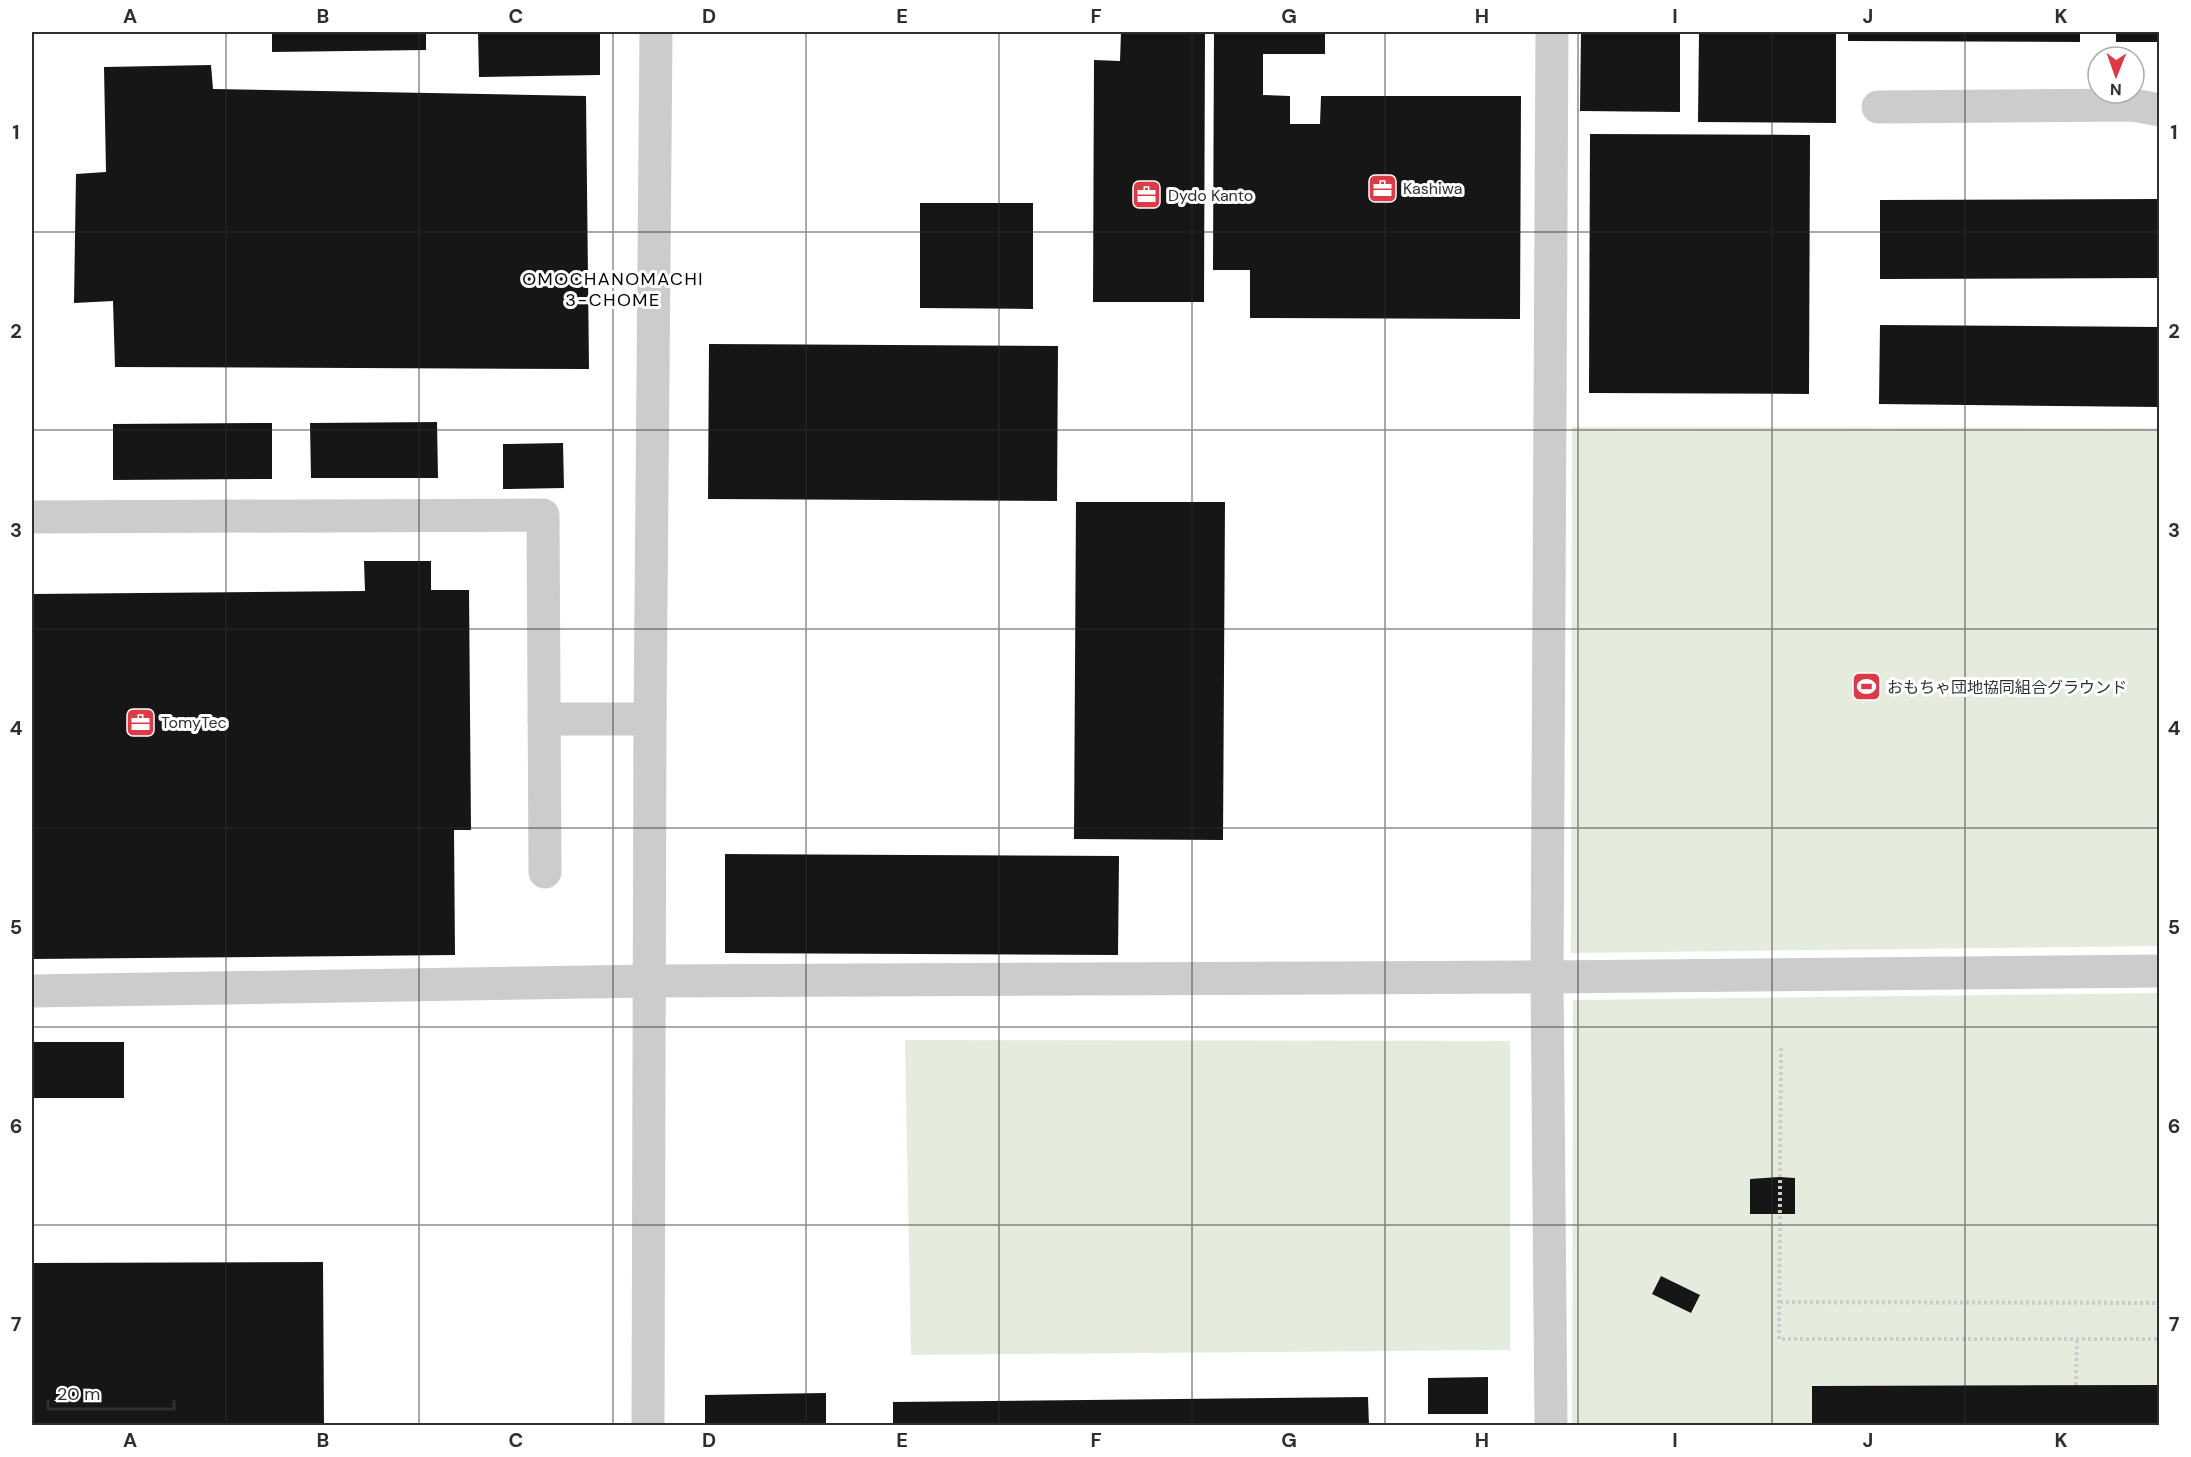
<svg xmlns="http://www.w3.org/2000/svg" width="2191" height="1457" font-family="'DM Sans','Noto Sans JP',sans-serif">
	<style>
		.green { fill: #e5ebdd }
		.building { fill: #161616 }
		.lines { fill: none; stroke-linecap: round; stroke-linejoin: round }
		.path { stroke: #ccc; stroke-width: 4; stroke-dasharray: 3 3; stroke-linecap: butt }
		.minor { stroke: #ccc; stroke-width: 33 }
		.grid { fill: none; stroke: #2f2f2f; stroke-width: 1.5; stroke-opacity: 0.55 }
		.labels { text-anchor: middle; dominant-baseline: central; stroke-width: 6; stroke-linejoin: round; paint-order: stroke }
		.poi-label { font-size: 16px; fill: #2f2f2f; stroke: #fff; text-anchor: start }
		.neighbourhood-label { font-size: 18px; letter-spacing: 1.5px; fill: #000; stroke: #fff }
		.neatline { fill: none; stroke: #2f2f2f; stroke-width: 2 }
		.grid-label { font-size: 20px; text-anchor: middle; font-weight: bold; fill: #2f2f2f }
	</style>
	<rect width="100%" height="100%" fill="#fff"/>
	<g class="green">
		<path d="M1572,427L2159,428V946L1571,953Z"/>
		<path d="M2159,993V1425L1572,1426L1573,1000Z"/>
		<path d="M905,1040L1510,1041V1350L911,1355Z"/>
	</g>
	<g class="building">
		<path d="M272,32H426V50L272,52Z"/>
		<path d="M478,32H600V75L479,77Z"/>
		<path d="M1121,32H1205L1204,302H1093L1094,60L1120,61Z"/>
		<path d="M1214,32H1325V54H1263V95L1290,96V124H1320L1321,96H1521L1520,319L1250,318V270H1213Z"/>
		<path d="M1581,32H1680V112L1580,111Z"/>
		<path d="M1699,32H1836V123L1698,122Z"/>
		<path d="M1848,32H2080V42L1848,41Z"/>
		<rect x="2116" y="32" width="44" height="10"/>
		<path d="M211,65L213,89L586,96L589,369L115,367L113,301L74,303L76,174L106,172L104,67Z"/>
		<path d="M1590,134L1810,135L1809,394L1589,393Z"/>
		<path d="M2160,199V278L1880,279V200Z"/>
		<path d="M920,203H1033V309L920,308Z"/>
		<path d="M1880,325L2160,327V407L1879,404Z"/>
		<path d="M709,344L1058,346L1057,501L708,499Z"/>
		<path d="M437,422L438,478H311L310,423Z"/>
		<path d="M272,423V479L113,480V424Z"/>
		<path d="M563,443L564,488L503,489V444Z"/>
		<path d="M1076,502H1225L1223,840L1074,839Z"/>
		<path d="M364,561H431V590H469L471,830H454L455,955L32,959V594L365,591Z"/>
		<path d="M725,854L1119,856L1118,955L725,953Z"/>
		<rect x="32" y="1042" width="92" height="56"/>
		<path d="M1779,1177L1795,1178V1214H1750V1179Z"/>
		<path d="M323,1262L324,1426H32V1263Z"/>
		<path d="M1661,1276L1700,1295L1691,1313L1652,1294Z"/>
		<path d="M1488,1377V1414H1428V1378Z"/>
		<path d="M2160,1385V1426H1812V1386Z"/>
		<path d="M826,1393V1426H705V1395Z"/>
		<path d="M1368,1397L1369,1426H893V1402Z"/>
	</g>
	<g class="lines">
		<g class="path">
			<path d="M1781,1048L1779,1339H2160"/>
			<path d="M1780,1302L2160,1303"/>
			<path d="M2076,1385L2077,1340"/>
		</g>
		<g class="minor">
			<path d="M1878,107L2133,105L2160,110"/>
			<path d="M32,517L543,515L545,872"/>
			<path d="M544,719H650"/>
			<path d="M32,991L650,981L1547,977L2160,971"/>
			<path d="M648,1426L650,719L656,32"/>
			<path d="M1551,1426L1547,977L1552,32"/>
		</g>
	</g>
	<path class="grid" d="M226,32V1426M419,32V1426M613,32V1426M806,32V1426M999,32V1426M1192,32V1426M1385,32V1426M1578,32V1426M1772,32V1426M1965,32V1426M32,232H2160M32,430H2160M32,629H2160M32,828H2160M32,1027H2160M32,1225H2160"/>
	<defs>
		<symbol id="office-square" viewBox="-11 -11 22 22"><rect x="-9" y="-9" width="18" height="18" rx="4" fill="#db3b46" stroke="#fff"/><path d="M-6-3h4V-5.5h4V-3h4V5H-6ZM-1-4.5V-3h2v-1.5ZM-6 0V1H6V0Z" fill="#fff"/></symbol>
		<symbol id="stadium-square" viewBox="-11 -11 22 22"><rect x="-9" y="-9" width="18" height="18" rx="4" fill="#db3b46" stroke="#fff"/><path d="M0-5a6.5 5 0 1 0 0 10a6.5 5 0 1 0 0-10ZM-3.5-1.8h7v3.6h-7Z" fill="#fff"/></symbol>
	</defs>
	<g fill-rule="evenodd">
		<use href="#office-square" x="1366" y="172" width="33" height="33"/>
		<use href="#office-square" x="1130" y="178" width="33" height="33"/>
		<use href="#stadium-square" x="1850" y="670" width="33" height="33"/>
		<use href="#office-square" x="124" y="706" width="33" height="33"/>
	</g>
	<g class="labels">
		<g class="poi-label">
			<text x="1403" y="188">Kashiwa</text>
			<text x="1168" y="195">Dydo Kanto</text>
			<text x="1887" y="687">おもちゃ団地協同組合グラウンド</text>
			<text x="161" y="722">TomyTec</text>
		</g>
		<g class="neighbourhood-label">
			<text x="613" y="279">OMOCHANOMACHI<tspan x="613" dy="21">3-CHOME</tspan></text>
		</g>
	</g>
	<rect width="2191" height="1457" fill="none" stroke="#ffffff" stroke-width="66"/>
	<g transform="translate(2116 75) rotate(181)"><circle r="28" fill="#ffffff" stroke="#acacac" stroke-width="1.5"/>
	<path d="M0-4.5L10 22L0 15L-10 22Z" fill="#db3b46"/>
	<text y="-9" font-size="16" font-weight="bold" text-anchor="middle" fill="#2f2f2f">N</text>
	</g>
	<path d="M48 1400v9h126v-9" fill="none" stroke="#2f2f2f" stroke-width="3"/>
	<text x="57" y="1400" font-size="18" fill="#2f2f2f" stroke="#ffffff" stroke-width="4.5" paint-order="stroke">20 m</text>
	<rect x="33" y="33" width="2125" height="1391" class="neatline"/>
	<g class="grid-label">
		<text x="130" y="23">A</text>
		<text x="323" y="23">B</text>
		<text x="516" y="23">C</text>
		<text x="709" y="23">D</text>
		<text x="902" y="23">E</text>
		<text x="1096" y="23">F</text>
		<text x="1289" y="23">G</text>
		<text x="1482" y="23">H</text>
		<text x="1675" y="23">I</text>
		<text x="1868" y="23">J</text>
		<text x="2061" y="23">K</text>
		<text x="16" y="139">1</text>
		<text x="2174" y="139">1</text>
		<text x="16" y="338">2</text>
		<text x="2174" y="338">2</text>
		<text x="16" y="537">3</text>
		<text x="2174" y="537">3</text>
		<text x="16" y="735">4</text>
		<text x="2174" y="735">4</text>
		<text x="16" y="934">5</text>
		<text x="2174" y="934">5</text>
		<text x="16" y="1133">6</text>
		<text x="2174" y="1133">6</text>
		<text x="16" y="1331">7</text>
		<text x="2174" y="1331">7</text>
		<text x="130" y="1447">A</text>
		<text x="323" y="1447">B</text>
		<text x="516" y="1447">C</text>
		<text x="709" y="1447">D</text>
		<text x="902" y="1447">E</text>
		<text x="1096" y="1447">F</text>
		<text x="1289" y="1447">G</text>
		<text x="1482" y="1447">H</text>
		<text x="1675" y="1447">I</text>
		<text x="1868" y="1447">J</text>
		<text x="2061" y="1447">K</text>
	</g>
</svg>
